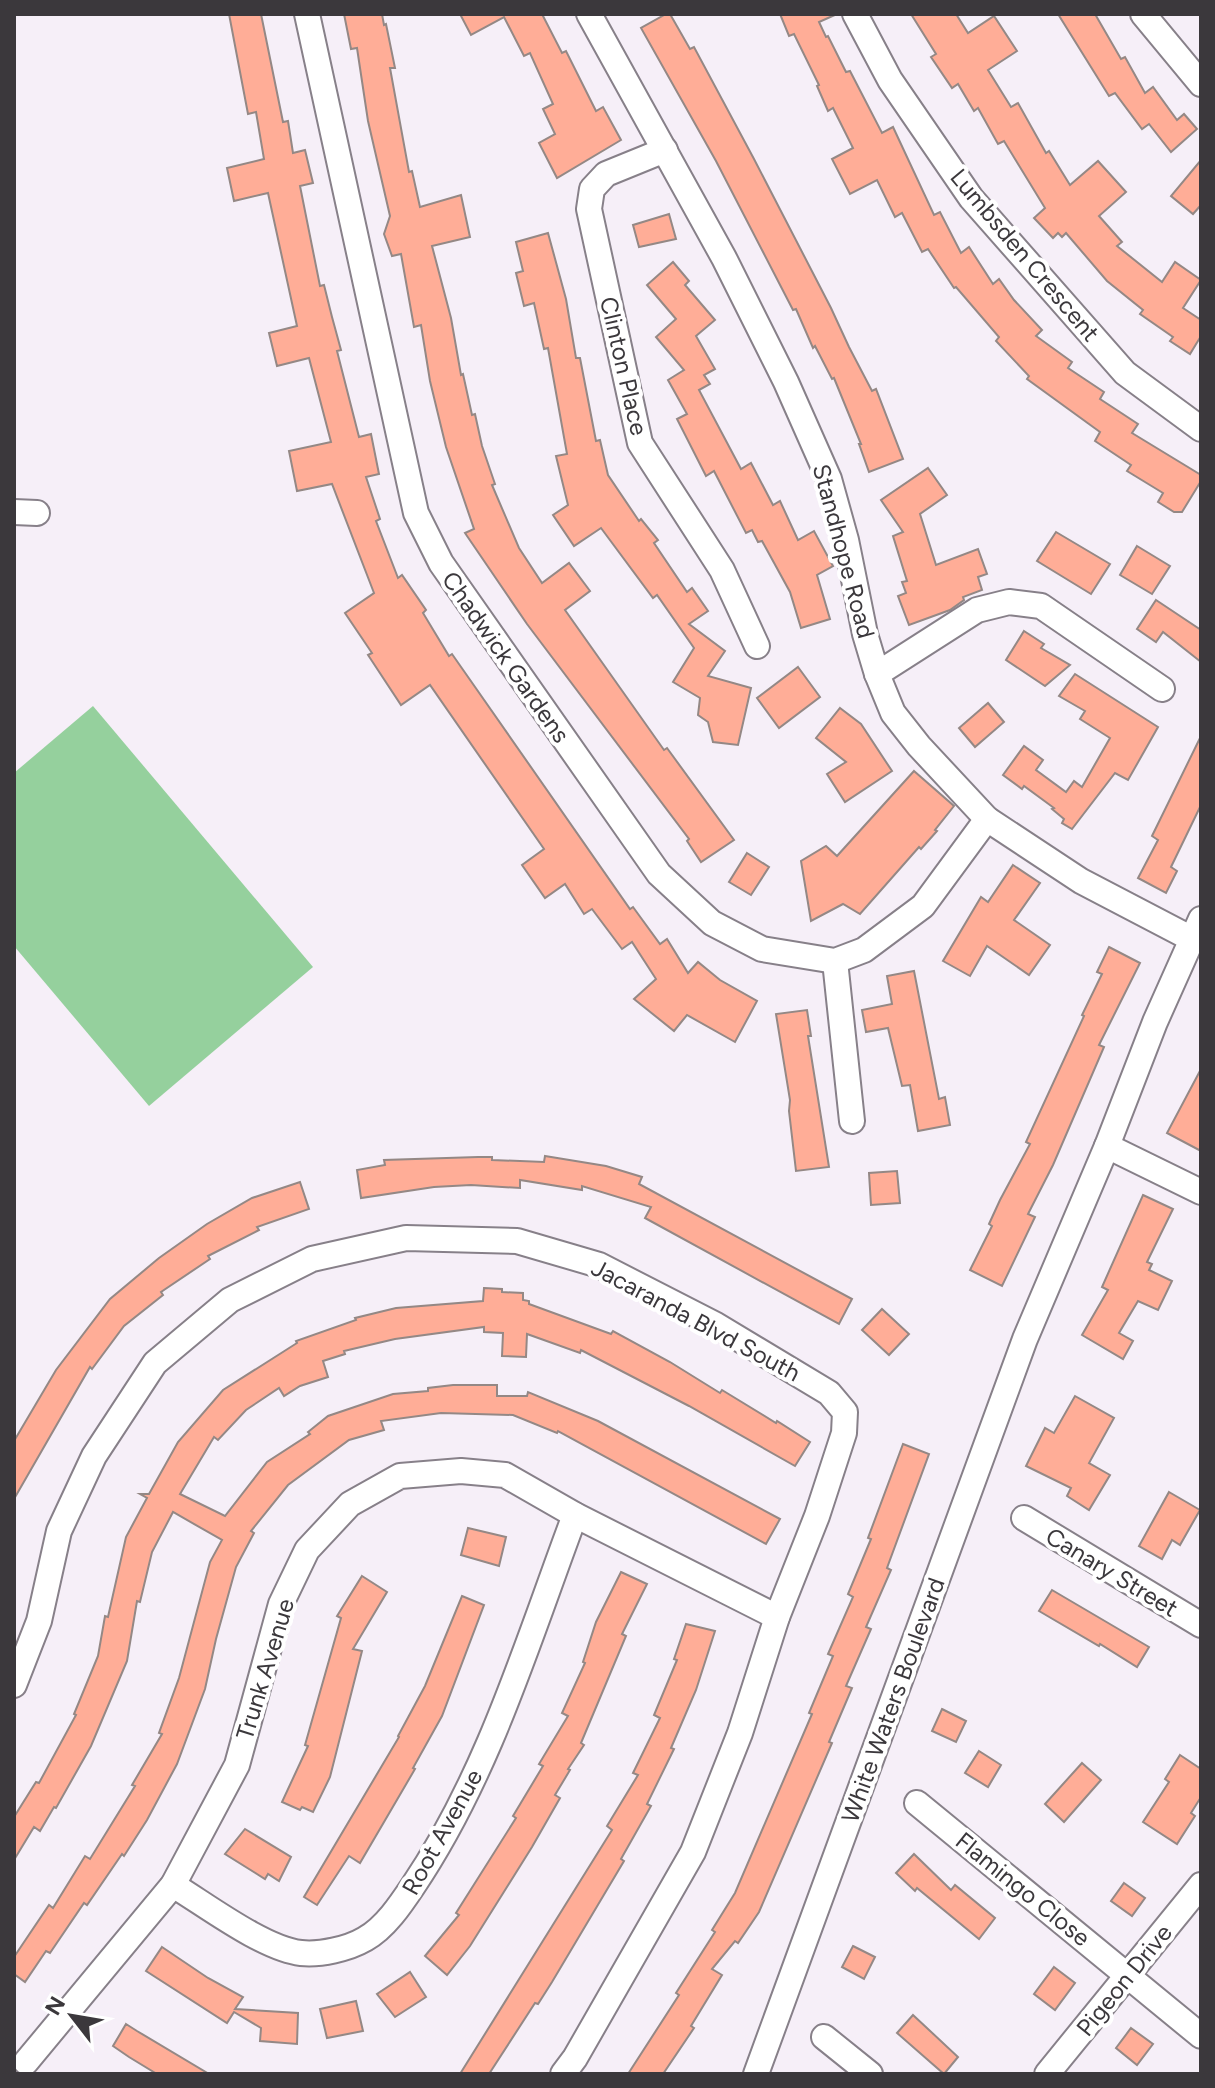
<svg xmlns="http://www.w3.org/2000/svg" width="1215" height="2088" font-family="Figtree,sans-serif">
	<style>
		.green { fill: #95d09d }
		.building { fill: #ffad97; stroke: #948885; stroke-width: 2 }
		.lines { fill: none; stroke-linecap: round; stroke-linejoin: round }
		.minor-casing { stroke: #878089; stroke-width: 28 }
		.minor { stroke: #fff; stroke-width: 24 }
		.labels { text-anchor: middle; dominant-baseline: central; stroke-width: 8; stroke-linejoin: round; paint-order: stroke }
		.street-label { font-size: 24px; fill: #3b383c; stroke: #fff }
	</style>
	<rect width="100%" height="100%" fill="#f6eff8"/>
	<path class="green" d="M93,706L313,967L149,1106L14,946V773Z"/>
	<g class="building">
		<path d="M229,14H261L283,122L288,121L293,153L305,150L313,183L300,186L320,286L324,285L332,317L341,350L337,351L359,437L371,434L379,474L366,477L380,519L376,521L398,578L402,575L426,610L423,613L449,656L452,654L630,909L633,907L660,944L667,939L688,973L698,962L720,980L757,1001L735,1042L687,1015L674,1031L634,999L656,979L632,942L622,949L592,909L584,914L565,884L545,898L522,865L544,849L430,685L401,705L368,655L372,653L345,613L374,593L332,484L297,491L289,451L331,442L309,358L277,366L269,333L297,326L268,193L234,201L227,168L264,159L256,112L248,114Z"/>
		<path d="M344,14H382L384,25L386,24L395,68H390L409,172L412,171L420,207L461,195L470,237L432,246L451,318L461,375L463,374L472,415L475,414L482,446L495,484L492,485L519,548L542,583L569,563L590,591L565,610L664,750L667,748L734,840L701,862L687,841L689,839L527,624L465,533L474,529L446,447L430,381L421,325L414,327L401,254L392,256L384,234L390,216L368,121L357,48L351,49Z"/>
		<path d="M460,14H542L562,53L566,51L596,111L603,107L621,140L557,178L539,143L555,134L543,109L553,104L530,53L524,56L504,17L471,35Z"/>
		<path d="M666,14H670L690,49L694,47L754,159L831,308L849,347L872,391L876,389L903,459L869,472L859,444H861L834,378L832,379L815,346L813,348L796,309L793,310L716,161L641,28Z"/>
		<path d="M780,14H837L819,22L826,37L828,36L846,72L850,71L882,133L893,127L934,215L940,212L961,253L969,247L993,284L999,279L1014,300L1042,330L1036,336L1072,362L1068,368L1104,392L1100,399L1138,424L1132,433L1201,475V481L1182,512H1174L1158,502L1163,493L1127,471L1131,465L1095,441L1100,432L1027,379L1029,376L996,341L999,337L956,287L954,288L928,249L922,252L902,213L895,217L877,180L850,194L832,159L853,148L833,108L828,111L817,86L819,85L794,34L789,36Z"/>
		<path d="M911,14H956L968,33L994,16L1017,51L988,70L1011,107L1018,103L1046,153L1049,151L1070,185L1098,161L1126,192L1099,216L1122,242L1117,246L1162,282L1175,262L1201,280L1183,308L1201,320V336L1190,354L1170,341L1173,337L1140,314L1143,310L1107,281L1066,233L1062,237L1058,233L1053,238L1034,218L1045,208L1004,141L998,144L978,108L974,111L958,84L952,88L931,57L936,54Z"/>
		<path d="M1058,14H1095L1121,59L1125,57L1145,93L1153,87L1177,120L1184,114L1197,129L1171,152L1149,124L1142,129L1115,93L1109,96Z"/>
		<path d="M1201,160V205L1193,214L1171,196Z"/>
		<path d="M669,214L676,239L639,247L633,225Z"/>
		<path d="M548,233L566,299L576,358H580L596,441L600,440L608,475L639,521L641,519L658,540L654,543L687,592L692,588L708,611L689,624L725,651L708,676L751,688L738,745L713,742L708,722L698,715L700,698L673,682L694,648L657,595L653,598L601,528L574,546L553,515L568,505L556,456L567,454L548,348L544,349L534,303L524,306L516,273L523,271L516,242Z"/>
		<path d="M673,262L689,281L685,285L715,320L696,336L715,369L704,375L710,384L699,390L741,469L751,463L773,505L780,501L798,540L814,531L833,566L817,575L830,619L801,628L790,592L762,541L758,542L752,530L746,533L714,471L706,476L677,419L687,414L668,380L684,370L656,337L676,319L647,285Z"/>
		<path d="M928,468L947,495L920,514L936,565L978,549L987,574L978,577L982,590L963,597L964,600L950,610L909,625L898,596L906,593L902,582L907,581L893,536L903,532L881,500Z"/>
		<path d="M1056,532L1110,564L1091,594L1037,561Z"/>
		<path d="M1137,546L1170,566L1152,594L1120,575Z"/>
		<path d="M1156,600L1201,630V662L1163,632L1156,642L1137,629Z"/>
		<path d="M1024,631L1044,644L1041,648L1070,665L1045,686L1006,660Z"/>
		<path d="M798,667L820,697L779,728L757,698Z"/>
		<path d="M1075,674L1158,727L1128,780L1115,773L1072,829L1062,823L1064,819L1052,809L1054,808L1024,786L1022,789L1003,775L1024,746L1043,760L1036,770L1066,792L1074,781L1082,787L1110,738L1080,719L1085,711L1059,696Z"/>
		<path d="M988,703L1004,722L975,747L959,728Z"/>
		<path d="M840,708L861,724L892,771L845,802L827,774L846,762L816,738Z"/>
		<path d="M1201,736V805L1171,867L1177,871L1166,893L1138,878L1158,840L1152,836Z"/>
		<path d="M914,771L954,806L935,830L937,831L921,849L919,847L860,914L843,904L811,921L801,861L826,846L837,856Z"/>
		<path d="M747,853L769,867L751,895L729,882Z"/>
		<path d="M1013,865L1040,883L1014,920L1050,945L1029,975L987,946L970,976L943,961L981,897L988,902Z"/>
		<path d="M1109,947L1140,963L1099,1045L1104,1047L1053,1165L1028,1214L1035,1217L1002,1286L970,1270L992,1226L989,1224L1000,1200L1030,1144L1026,1142L1084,1016L1082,1015L1102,974L1097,972Z"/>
		<path d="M914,971L939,1099L945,1097L950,1125L918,1131L910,1085L902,1086L888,1028L866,1032L862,1010L892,1004L887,976Z"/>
		<path d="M807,1010L811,1036H808L829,1167L796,1171L789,1111L790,1100L776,1014Z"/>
		<path d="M1201,1069V1151L1167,1133Z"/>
		<path d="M545,1156L606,1166L642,1177L639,1184L852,1299L839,1324L645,1218L651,1207L582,1186V1190L520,1180V1188L471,1185L434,1187L361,1198L357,1170L385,1165L384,1160L478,1157H492V1160L544,1162Z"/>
		<path d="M897,1171L900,1203L871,1205L869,1173Z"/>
		<path d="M300,1182L309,1209L257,1227L259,1230L208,1256L210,1259L161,1292L163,1295L124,1326L92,1369L90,1367L14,1499V1441L56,1370L110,1299L159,1258L207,1224L252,1198Z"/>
		<path d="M1143,1195L1173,1209L1147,1262L1152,1264L1149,1270L1172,1281L1158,1310L1138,1301L1119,1333L1133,1341L1123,1359L1082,1335L1108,1290L1102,1287Z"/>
		<path d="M484,1288L502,1289V1292L523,1293V1300L529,1301V1304L611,1334L613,1331L670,1362L720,1393L722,1390L776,1423L777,1421L810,1442L795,1466L689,1406L581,1350L580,1353L527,1334L526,1357L502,1356L503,1333L484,1332V1327L395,1339L344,1351L345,1354L323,1361L328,1377L300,1386L284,1396L279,1388L246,1410L218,1440L214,1437L180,1494L225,1516L267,1462L310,1434L308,1432L328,1416L393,1394L428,1391V1388L453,1385H497V1396H527L528,1392L598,1421L780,1519L766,1544L558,1431L557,1433L513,1415L441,1413L381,1421L384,1430L349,1440L288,1485L251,1531L254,1533L236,1567L216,1639L205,1689L177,1764L147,1820L124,1856L122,1854L87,1905L84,1903L50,1953L46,1951L25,1982L14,1974V1957L49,1905L53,1908L85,1856L90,1859L135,1786L132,1785L162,1734L159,1733L179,1678L210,1562L222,1540L173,1512L152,1552L140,1602L137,1601L127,1661L91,1746L56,1808L54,1807L40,1831L34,1827L14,1860V1817L36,1782L39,1783L76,1715L74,1714L98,1656L105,1616L108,1617L126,1537L147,1498L140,1494H149L178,1442L223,1390L297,1343L296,1341L356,1320L355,1318L396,1308L483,1301Z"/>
		<path d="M882,1309L909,1334L889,1355L862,1330Z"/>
		<path d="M1075,1396L1114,1418L1089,1463L1110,1475L1089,1510L1067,1496L1071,1488L1026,1466L1045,1428L1054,1433Z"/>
		<path d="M903,1444L929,1454L887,1568L891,1570L866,1627L871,1629L846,1686L852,1688L829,1742L832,1743L759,1912L738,1943L735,1941L712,1969L722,1975L691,2026L694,2028L663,2074H628L679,1995L676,1993L715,1932L712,1930L735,1893L812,1714L809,1713L833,1656L828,1654L853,1597L848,1594L871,1539L868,1538Z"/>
		<path d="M1169,1492L1200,1510L1180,1545L1172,1540L1162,1559L1139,1546Z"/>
		<path d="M468,1528L506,1537L499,1566L461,1555Z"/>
		<path d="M621,1572L647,1584L622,1634L626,1636L581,1743L584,1745L568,1769L570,1770L555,1795L560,1798L532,1847L470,1946L447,1975L425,1956L459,1915L456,1913L516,1818L513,1816L543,1766L539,1764L568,1716L562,1713L585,1663L583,1662L596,1622Z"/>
		<path d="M362,1576L387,1592L353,1649L362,1651L330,1777L313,1812L302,1807L300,1810L282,1802L308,1746L305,1745L341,1618L337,1616Z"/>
		<path d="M1052,1590L1149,1647L1137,1667L1100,1644L1099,1646L1039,1611Z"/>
		<path d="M462,1596L484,1605L442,1716L413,1768L415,1769L360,1863L349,1856L317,1905L304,1897L399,1737L398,1736L425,1686Z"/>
		<path d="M686,1624L715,1631L696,1690L671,1748L674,1749L647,1804L651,1806L621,1859L624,1861L552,1982L538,2004L535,2003L489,2074H460L612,1830L607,1826L638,1775L633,1773L660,1718L654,1715L677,1660L674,1659Z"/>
		<path d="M942,1709L966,1721L956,1742L932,1731Z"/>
		<path d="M979,1751L1001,1765L988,1787L965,1773Z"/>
		<path d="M1180,1755L1201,1769V1797L1191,1813L1195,1816L1177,1844L1143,1822L1169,1782L1165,1779Z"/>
		<path d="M1082,1763L1101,1780L1064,1822L1045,1804Z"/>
		<path d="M245,1829L291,1857L279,1881L268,1874L265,1879L225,1854Z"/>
		<path d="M914,1854L951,1890L955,1885L995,1918L979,1939L917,1888L915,1891L896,1873Z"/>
		<path d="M1124,1883L1145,1898L1132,1916L1111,1901Z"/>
		<path d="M853,1946L875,1957L864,1979L842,1967Z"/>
		<path d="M162,1947L208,1978L243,1997L235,2009L298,2013L297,2044L260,2041L261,2028L234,2012L227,2023L146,1971Z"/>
		<path d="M1054,1967L1075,1983L1055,2010L1034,1994Z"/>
		<path d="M410,1972L426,1997L395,2017L377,1994Z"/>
		<path d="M356,2001L363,2031L327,2038L320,2009Z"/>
		<path d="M913,2015L958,2057L944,2074L897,2033Z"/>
		<path d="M126,2024L137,2031L209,2074H157L129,2057L113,2046Z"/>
		<path d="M1131,2028L1153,2044L1137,2065L1116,2048Z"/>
	</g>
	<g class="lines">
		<defs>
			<g id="minor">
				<path d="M307,14L416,513L441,563L659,874L712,923L762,949L835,961L864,950L923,906L987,819"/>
				<path d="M589,14L724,258L786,382L829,479L846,540L865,634L877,674L893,713L919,746L987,819L1081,881L1192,939"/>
				<path d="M855,14L890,80L971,198L1125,373L1201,429"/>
				<path d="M1143,14L1201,84"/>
				<path d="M665,150L606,174L592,189L589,209L640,443L722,570L757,646"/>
				<path d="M14,512L37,513"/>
				<path d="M877,674L977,610L1009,602L1041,606L1162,689"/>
				<path d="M835,961L852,1121"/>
				<path d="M1107,1146L1201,1192"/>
				<path d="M1024,1518L1201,1625"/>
				<path d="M14,1685L39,1621L59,1531L94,1456L155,1363L230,1300L312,1259L406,1238L517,1241L599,1265L716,1325L829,1393L845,1412L844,1433L817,1516L777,1617L740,1733L693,1852L575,2058L563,2074"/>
				<path d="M917,1803L1201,2036"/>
				<path d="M173,1885C206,1905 264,1949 301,1953C320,1955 348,1949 365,1939C385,1928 401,1904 413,1886C489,1773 528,1640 575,1515"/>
				<path d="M824,2037L870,2074"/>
				<path d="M26,2062L173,1885L237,1765L281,1604L307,1550L350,1504L400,1476L461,1471L505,1475L575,1515L777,1617"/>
				<path d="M756,2074L1025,1339L1107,1146L1155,1022L1201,919"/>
				<path d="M1047,2074L1201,1885"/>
			</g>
		</defs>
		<use href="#minor" class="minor-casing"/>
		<use href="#minor" class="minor"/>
	</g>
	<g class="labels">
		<g class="street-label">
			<text transform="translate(1025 255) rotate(50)">Lumbsden Crescent</text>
			<text transform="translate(624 366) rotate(77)">Clinton Place</text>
			<text transform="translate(844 551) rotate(75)">Standhope Road</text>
			<text transform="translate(506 657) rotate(55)">Chadwick Gardens</text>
			<text transform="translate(696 1320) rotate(28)">Jacaranda Blvd South</text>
			<text transform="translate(1112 1572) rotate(31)">Canary Street</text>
			<text transform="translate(265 1669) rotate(-73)">Trunk Avenue</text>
			<text transform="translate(893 1700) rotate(-70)">White Waters Boulevard</text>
			<text transform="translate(442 1832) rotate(-61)">Root Avenue</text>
			<text transform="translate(1023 1889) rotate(39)">Flamingo Close</text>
			<text transform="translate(1124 1980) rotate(-51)">Pigeon Drive</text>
		</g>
	</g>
	<rect width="1215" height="2088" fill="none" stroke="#3b383c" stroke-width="32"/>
	<g transform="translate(72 2016) rotate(301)" stroke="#ffffff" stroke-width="6" paint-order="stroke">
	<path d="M0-6L14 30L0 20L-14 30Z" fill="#3b383c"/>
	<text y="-12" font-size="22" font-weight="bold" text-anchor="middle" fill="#3b383c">N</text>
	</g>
</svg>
